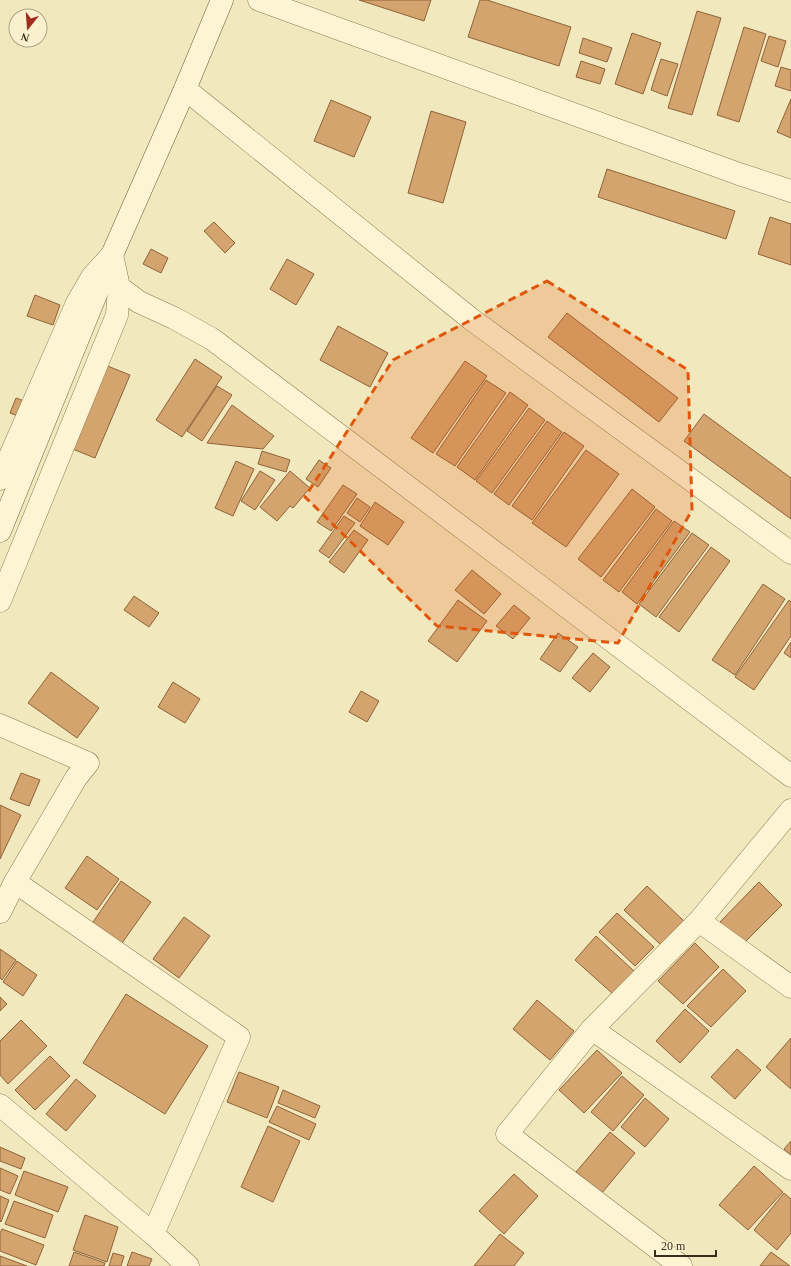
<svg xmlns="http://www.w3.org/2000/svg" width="791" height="1266" font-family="'Times New Roman',serif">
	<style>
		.building { fill: #d4a46f; stroke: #8e6338 }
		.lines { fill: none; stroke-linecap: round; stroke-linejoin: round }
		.minor-casing { stroke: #8c7855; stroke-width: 23 }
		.secondary-casing { stroke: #6e5938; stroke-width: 23 }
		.minor { stroke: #fcf4d2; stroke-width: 22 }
		.secondary { stroke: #fcf4d2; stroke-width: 22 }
		.marked { fill: #df570d; fill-opacity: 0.2; stroke: #df570d; stroke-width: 3; stroke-dasharray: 8 5; stroke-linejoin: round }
	</style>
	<rect width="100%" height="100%" fill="#f2e8be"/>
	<g class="building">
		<path d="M359,0H431L424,21Z"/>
		<path d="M480,0H487L571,27L559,66L468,37Z"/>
		<path d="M697,11L721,18L692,115L668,108Z"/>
		<path d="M744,27L766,34L739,122L717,115Z"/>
		<path d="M632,33L661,43L643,94L615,84Z"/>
		<path d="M769,36L786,41L778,67L761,61Z"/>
		<path d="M583,38L612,48L607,62L579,53Z"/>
		<path d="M661,59L678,64L667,96L651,90Z"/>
		<path d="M581,61L605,69L600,84L576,77Z"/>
		<path d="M781,67L791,70V91L775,86Z"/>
		<path d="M791,99V138L777,132Z"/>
		<path d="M331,100L371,117L354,157L314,141Z"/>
		<path d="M431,111L466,122L443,203L408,193Z"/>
		<path d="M607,169L735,211L726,239L598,197Z"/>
		<path d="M770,217L791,224V265L758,254Z"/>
		<path d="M214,222L235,243L225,253L204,231Z"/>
		<path d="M151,249L168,258L161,273L143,264Z"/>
		<path d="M287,259L314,274L296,305L270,289Z"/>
		<path d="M35,295L60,305L53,325L27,316Z"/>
		<path d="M567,313L678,398L659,422L548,337Z"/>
		<path d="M338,326L388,353L370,387L320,360Z"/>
		<path d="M195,359L222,377L182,437L156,420Z"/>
		<path d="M465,361L487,376L433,453L411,438Z"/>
		<path d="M105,365L130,375L95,458L70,448Z"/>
		<path d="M486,380L506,393L455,466L436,454Z"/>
		<path d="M217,386L232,395L202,441L187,431Z"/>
		<path d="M510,392L528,405L475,480L457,467Z"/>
		<path d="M16,398L24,401L18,416L10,413Z"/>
		<path d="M232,405L274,436L263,449L207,443Z"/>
		<path d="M529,408L545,420L492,493L476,481Z"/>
		<path d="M704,414L791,478V519L684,441Z"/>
		<path d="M547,421L562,432L509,505L494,494Z"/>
		<path d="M564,432L584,446L532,520L512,506Z"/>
		<path d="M586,450L619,474L566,547L532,523Z"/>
		<path d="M262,451L290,460L286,472L258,464Z"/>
		<path d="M319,460L331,468L318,487L306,479Z"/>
		<path d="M236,461L254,469L233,516L215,508Z"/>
		<path d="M260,471L275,480L255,510L241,501Z"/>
		<path d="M290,471L310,488L293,508L290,506L277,521L260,507Z"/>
		<path d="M343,485L357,494L331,531L317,522Z"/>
		<path d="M632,489L655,507L601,577L578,559Z"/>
		<path d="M357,498L370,507L360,522L347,513Z"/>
		<path d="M375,502L404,522L388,545L360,526Z"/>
		<path d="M656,509L672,521L619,592L603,580Z"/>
		<path d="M344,516L355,523L329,558L319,551Z"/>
		<path d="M674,521L690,532L637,604L622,592Z"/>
		<path d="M354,530L368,540L344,573L329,562Z"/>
		<path d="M692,533L709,545L656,617L639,604Z"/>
		<path d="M711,547L730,561L679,632L659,617Z"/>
		<path d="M472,570L501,594L484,614L455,590Z"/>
		<path d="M763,584L785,599L735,675L712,660Z"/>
		<path d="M134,596L159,613L149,627L124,610Z"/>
		<path d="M458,600L487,621L457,662L428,641Z"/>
		<path d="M789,600L791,602V636L754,690L735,677Z"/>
		<path d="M514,605L530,618L513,639L496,626Z"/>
		<path d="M558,633L578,647L560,672L540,659Z"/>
		<path d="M791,642V658L784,653Z"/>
		<path d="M593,653L610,667L590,692L572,678Z"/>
		<path d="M51,672L99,708L77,738L28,703Z"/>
		<path d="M173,682L200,699L185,723L158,707Z"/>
		<path d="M361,691L379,701L367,722L349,712Z"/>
		<path d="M21,773L40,780L29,806L10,799Z"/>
		<path d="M0,805L21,815L0,859Z"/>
		<path d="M87,856L119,879L97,910L65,888Z"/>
		<path d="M121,881L151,902L120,946L91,925Z"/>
		<path d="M759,882L782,905L743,944L720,922Z"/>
		<path d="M647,886L684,921L661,945L624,910Z"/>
		<path d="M617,913L654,947L635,966L599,932Z"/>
		<path d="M184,917L210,936L179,978L153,959Z"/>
		<path d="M596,936L634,971L613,994L575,960Z"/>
		<path d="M695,943L719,967L683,1004L658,981Z"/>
		<path d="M0,949L16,960L2,980L0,978Z"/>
		<path d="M17,961L37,975L23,996L3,982Z"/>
		<path d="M723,969L746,991L711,1027L687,1006Z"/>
		<path d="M126,994L208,1046L165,1114L83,1063Z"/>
		<path d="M0,997L7,1004L0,1011Z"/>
		<path d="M537,1000L574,1031L550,1060L513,1029Z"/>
		<path d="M685,1009L709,1031L680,1063L656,1041Z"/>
		<path d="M21,1020L47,1046L8,1084L0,1075V1041Z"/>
		<path d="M791,1038V1089L766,1067Z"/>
		<path d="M737,1049L761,1070L735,1099L711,1077Z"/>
		<path d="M597,1050L622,1073L584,1113L559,1090Z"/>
		<path d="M50,1056L70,1076L35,1110L15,1090Z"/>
		<path d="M239,1072L279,1087L267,1118L227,1102Z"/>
		<path d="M622,1076L644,1095L613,1131L591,1112Z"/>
		<path d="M76,1079L96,1096L66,1131L46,1114Z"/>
		<path d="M283,1090L320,1106L315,1118L278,1103Z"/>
		<path d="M645,1098L669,1119L645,1147L621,1127Z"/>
		<path d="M277,1106L316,1124L309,1140L269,1122Z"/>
		<path d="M268,1126L300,1141L273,1202L241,1187Z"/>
		<path d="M610,1132L635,1153L602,1193L576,1172Z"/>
		<path d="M791,1141V1155L784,1149Z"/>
		<path d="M0,1147L25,1158L21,1169L0,1161Z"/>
		<path d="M754,1166L783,1192L748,1230L719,1205Z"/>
		<path d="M0,1168L18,1176L10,1194L0,1190Z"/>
		<path d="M24,1171L68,1187L58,1212L15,1195Z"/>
		<path d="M514,1174L538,1196L504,1234L479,1211Z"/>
		<path d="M784,1193L791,1199V1233L777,1250L754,1230Z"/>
		<path d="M0,1196L9,1200L1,1222L0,1221Z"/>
		<path d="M14,1201L53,1215L45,1238L5,1224Z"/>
		<path d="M85,1215L118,1227L107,1262L73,1250Z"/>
		<path d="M2,1229L44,1245L36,1265L0,1251V1233Z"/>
		<path d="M500,1234L524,1253L514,1266H474Z"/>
		<path d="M74,1252L105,1263L104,1266H69Z"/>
		<path d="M132,1252L152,1259L149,1266H127Z"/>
		<path d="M771,1252L790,1266H760Z"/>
		<path d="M113,1253L124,1256L121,1266H109Z"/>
		<path d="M0,1256L27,1266H0Z"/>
	</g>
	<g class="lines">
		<defs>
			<g id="minor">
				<path d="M259,0L739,174L791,191"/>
				<path d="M185,89L471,319L791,553"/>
				<path d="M112,255L119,287L139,302L174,318L212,339L791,776"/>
				<path d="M0,479L77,303L92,277L111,256"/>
				<path d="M0,601L117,315L119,287"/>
				<path d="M0,725L88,763L76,778L15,882L0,912"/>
				<path d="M15,882L239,1037L153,1234"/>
				<path d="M699,921L791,987"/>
				<path d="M592,1029L791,1169"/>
				<path d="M0,1105L153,1234L188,1266"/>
				<path d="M681,1266L507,1134L592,1029L699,921L791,810"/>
			</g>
			<path id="secondary" d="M0,531L112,255L185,89L222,0"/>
		</defs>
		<use href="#minor" class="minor-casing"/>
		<use href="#secondary" class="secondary-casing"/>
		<use href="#minor" class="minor"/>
		<use href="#secondary" class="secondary"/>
	</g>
	<path class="marked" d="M547,281L688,370L692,510L618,643L437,626L305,497L393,360Z"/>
	<g transform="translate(28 28) rotate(197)"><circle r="19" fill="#f9f1ce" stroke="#ada386"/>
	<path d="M0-3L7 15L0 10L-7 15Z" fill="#a12c1e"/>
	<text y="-6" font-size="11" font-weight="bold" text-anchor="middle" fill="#3a2d1b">N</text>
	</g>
	<path d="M655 1250v6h61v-6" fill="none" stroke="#3a2d1b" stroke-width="2"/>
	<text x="661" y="1250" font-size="12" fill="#3a2d1b" stroke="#f9f1ce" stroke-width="3" paint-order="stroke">20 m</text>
</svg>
